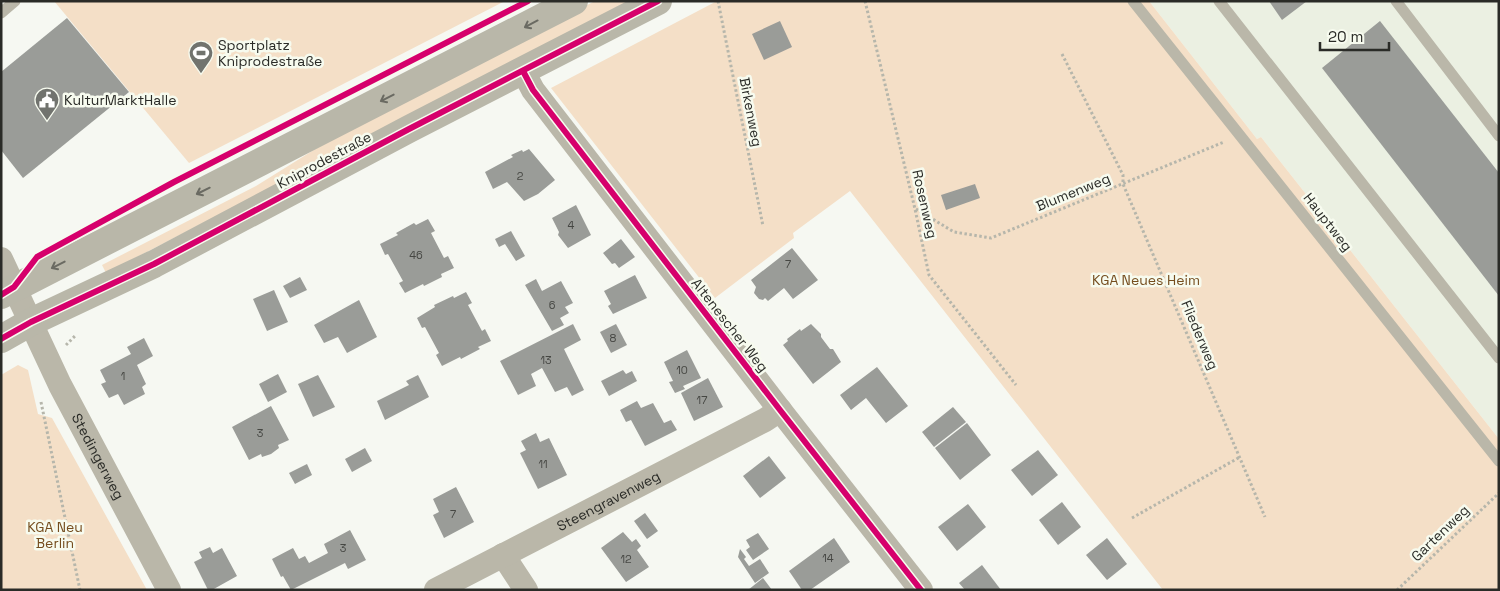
<svg xmlns="http://www.w3.org/2000/svg" width="1500" height="591" font-family="'Space Grotesk',sans-serif">
	<style>
		.built { fill: #ebf0e2 }
		.green { fill: #f4dfc7 }
		.building { fill: #9a9c98 }
		.lines { fill: none; stroke-linecap: round; stroke-linejoin: round }
		.path { stroke: #b6b6ab; stroke-width: 3; stroke-dasharray: 2.5 2.5; stroke-linecap: butt }
		.lane { stroke: #bab7a9; stroke-width: 11 }
		.street { stroke: #bab7a9; stroke-width: 24 }
		.secondary { stroke: #b9b7a9; stroke-width: 28 }
		.cycleway-casing { stroke: #f7fbef; stroke-width: 9 }
		.cycleway { stroke: #d6006c; stroke-width: 6 }
		.oneway { stroke: #6a6a62 }
		.labels { text-anchor: middle; dominant-baseline: central; stroke-width: 5; stroke-linejoin: round; paint-order: stroke }
		.number-label { font-size: 11px; fill: #464743 }
		.poi-label { font-size: 14px; fill: #2a2b27; stroke: #f7fbef; text-anchor: start }
		.street-label { font-size: 14px; fill: #2a2b27; stroke: #f7fbef }
		.park-label { font-size: 14px; fill: #754d1e; stroke: #f7fbef }
	</style>
	<rect width="100%" height="100%" fill="#f6f8f2"/>
	<path class="built" d="M1149,1H1499V439L1261,137L1257,139Z"/>
	<g class="green">
		<path d="M54,1H505L189,163Z"/>
		<path d="M595,1H634L106,273L102,265L256,186L333,138L400,101Z"/>
		<path d="M717,1H1149L1257,139L1261,137L1499,439V590H1163L850,191L793,233L794,238L715,298L551,88Z"/>
		<path d="M18,365L28,370L38,414L52,418L147,590H1V375Z"/>
	</g>
	<g class="building">
		<path d="M1269,1H1307L1282,20Z"/>
		<path d="M67,18L129,92L23,178L1,150V72Z"/>
		<path d="M780,21L792,47L764,60L752,34Z"/>
		<path d="M1380,21L1499,173V296L1322,68Z"/>
		<path d="M529,149L555,180L538,194L524,201L507,182L493,189L485,172L513,157L511,155L522,150L523,152Z"/>
		<path d="M975,184L980,198L946,210L941,195Z"/>
		<path d="M576,205L591,235L568,248L558,235L559,232L552,218Z"/>
		<path d="M428,219L435,231L431,233L444,258L448,256L454,268L441,274L442,277L424,286L423,284L405,293L399,283L403,281L388,254L385,255L380,244L398,235L396,233L414,223L416,225Z"/>
		<path d="M511,231L525,256L516,261L505,244L499,247L495,239Z"/>
		<path d="M621,239L635,257L619,268L615,263L612,264L603,253Z"/>
		<path d="M792,248L818,280L793,299L784,288L768,301L765,298L763,300L759,299L754,293L756,287L751,280Z"/>
		<path d="M635,275L647,298L613,314L608,306L611,304L604,291Z"/>
		<path d="M300,277L307,290L290,298L283,286Z"/>
		<path d="M536,279L542,291L561,281L573,303L565,307L569,313L560,318L564,325L552,331L525,285Z"/>
		<path d="M274,290L288,322L267,331L253,299Z"/>
		<path d="M466,292L472,303L468,305L482,331L485,329L491,341L478,347L480,349L461,359L460,357L442,366L436,355L439,353L425,327L422,328L417,318L435,307L434,305L453,296L454,298Z"/>
		<path d="M359,300L377,337L347,353L338,337L324,343L314,325Z"/>
		<path d="M573,324L581,340L564,349L584,390L572,396L567,387L555,392L542,368L531,374L536,386L518,395L500,361Z"/>
		<path d="M616,324L627,345L611,353L600,332Z"/>
		<path d="M811,324L821,334V337L830,349H833L841,362L813,384L783,345L788,341L787,339L800,329L801,331Z"/>
		<path d="M144,338L153,356L137,365L146,384L142,387L145,394L124,405L118,394L109,398L101,384L106,382L100,370L131,354L127,347Z"/>
		<path d="M687,350L701,378L683,386L685,389L675,393L669,382L673,381L664,362Z"/>
		<path d="M877,367L908,406L886,423L866,398L851,410L840,395Z"/>
		<path d="M623,370L626,374L632,371L637,381L609,396L601,381Z"/>
		<path d="M278,374L287,392L268,402L259,384Z"/>
		<path d="M318,375L335,407L313,417L298,384Z"/>
		<path d="M418,375L429,397L385,420L377,401L409,385L406,381Z"/>
		<path d="M708,378L723,407L694,421L681,393Z"/>
		<path d="M637,401L641,408L653,403L664,423L671,420L677,430L645,446L631,420L626,422L620,410Z"/>
		<path d="M271,406L289,440L278,445L279,448L271,454L262,457L261,454L249,460L232,427Z"/>
		<path d="M953,407L966,422L934,447L922,432Z"/>
		<path d="M967,423L991,455L960,480L935,448Z"/>
		<path d="M536,433L540,442L549,438L567,475L538,489L520,453L526,450L521,441Z"/>
		<path d="M365,448L372,461L352,472L345,459Z"/>
		<path d="M1038,450L1058,475L1032,496L1011,470Z"/>
		<path d="M769,456L786,478L760,498L743,476Z"/>
		<path d="M307,464L312,475L295,484L289,473Z"/>
		<path d="M456,487L474,522L444,538L433,515L439,512L433,499Z"/>
		<path d="M1062,502L1081,527L1058,545L1039,520Z"/>
		<path d="M968,504L986,527L957,551L938,527Z"/>
		<path d="M645,513L658,531L647,539L634,521Z"/>
		<path d="M350,530L366,560L348,569L345,563L291,590L283,576L281,577L272,559L293,548L299,559L305,556L309,563L328,553L324,544Z"/>
		<path d="M623,532L632,542L636,539L641,546L637,550L649,567L626,582L601,548Z"/>
		<path d="M758,533L769,549L753,560L746,550L750,547L746,540Z"/>
		<path d="M834,538L850,562L810,590H802L789,571Z"/>
		<path d="M1107,538L1127,564L1107,580L1086,555Z"/>
		<path d="M210,547L213,553L222,548L237,576L212,590H208L194,562L202,558L199,552Z"/>
		<path d="M740,549L746,557L744,559L749,566L760,559L769,573L755,583L738,557Z"/>
		<path d="M982,565L1001,590H965L959,583Z"/>
		<path d="M763,578L772,590H748Z"/>
	</g>
	<g class="lines">
		<g class="path">
			<path d="M718,1L763,226"/>
			<path d="M865,1L915,209L929,275L1016,385"/>
			<path d="M1062,54L1123,175V184L1265,517"/>
			<path d="M916,209L954,232L991,238L1224,142"/>
			<path d="M66,345L76,335"/>
			<path d="M41,402L80,590"/>
			<path d="M1132,518L1240,457"/>
			<path d="M1397,590L1499,493"/>
		</g>
		<g class="lane">
			<path d="M1133,1L1499,461"/>
			<path d="M1219,1L1499,358"/>
			<path d="M1396,1L1499,136"/>
			<path d="M1,13L15,1"/>
		</g>
		<g class="street">
			<path d="M523,71L533,90L780,410L921,590"/>
			<path id="s1" d="M1,259L60,385L169,590"/>
			<path d="M503,555L526,590"/>
			<path id="s2" d="M436,590L765,420L780,410"/>
		</g>
		<g class="secondary">
			<path d="M1,295L574,1"/>
			<path d="M1,339L31,322L154,264L409,129L658,1"/>
		</g>
		<defs>
			<g id="cycleway">
				<path d="M523,71L533,90L780,410L921,590"/>
				<path d="M1,295L14,287L37,257L174,182L528,1"/>
				<path d="M1,339L31,322L154,264L409,129L658,1"/>
			</g>
		</defs>
		<use href="#cycleway" class="cycleway-casing"/>
		<use href="#cycleway" class="cycleway"/>
	</g>
	<defs><path id="oneway-shaft" d="M-6 0H5M1.5-3L5.5 0L1.5 3" fill="none" stroke-width="1.6" stroke-linecap="round" stroke-linejoin="round" transform="scale(1.25)"/></defs>
	<g class="oneway">
		<use href="#oneway-shaft" transform="translate(531 24) rotate(152)"/>
		<use href="#oneway-shaft" transform="translate(387 98) rotate(153)"/>
		<use href="#oneway-shaft" transform="translate(203 191) rotate(154)"/>
		<use href="#oneway-shaft" transform="translate(58 265) rotate(153)"/>
	</g>
	<defs>
		<symbol id="stadium-pin" viewBox="-11 -11 22 30"><path d="M0 17L-7.5 6A9.5 9.5 0 1 1 7.5 6Z" fill="#71736e" stroke="#f7fbef"/><path d="M0-5a6.5 5 0 1 0 0 10a6.5 5 0 1 0 0-10ZM-3.5-1.8h7v3.6h-7Z" fill="#fff"/></symbol>
		<symbol id="civic-pin" viewBox="-11 -11 22 30"><path d="M0 17L-7.5 6A9.5 9.5 0 1 1 7.5 6Z" fill="#71736e" stroke="#f7fbef"/><path d="M-.6-6.5H3V-4.5H.6V-3L4-1V1h2V6H-6V1h2V-1L-.6-3ZM-1.2 2.5V6h2.4V2.5Z" fill="#fff"/></symbol>
	</defs>
	<g fill-rule="evenodd">
		<use href="#stadium-pin" x="187" y="39" width="28" height="38"/>
		<use href="#civic-pin" x="33" y="86" width="28" height="38"/>
	</g>
	<g class="labels">
		<g class="number-label">
			<text x="520" y="176">2</text>
			<text x="571" y="225">4</text>
			<text x="416" y="255">46</text>
			<text x="788" y="264">7</text>
			<text x="552" y="305">6</text>
			<text x="613" y="338">8</text>
			<text x="546" y="360">13</text>
			<text x="682" y="370">10</text>
			<text x="123" y="376">1</text>
			<text x="702" y="400">17</text>
			<text x="260" y="433">3</text>
			<text x="543" y="464">11</text>
			<text x="453" y="514">7</text>
			<text x="343" y="548">3</text>
			<text x="828" y="558">14</text>
			<text x="626" y="559">12</text>
		</g>
		<g class="poi-label">
			<text x="218" y="45">Sportplatz<tspan x="218" dy="16">Kniprodestraße</tspan></text>
			<text x="64" y="100">KulturMarktHalle</text>
		</g>
		<g class="street-label">
			<text transform="translate(751 112) rotate(79)">Birkenweg</text>
			<text transform="translate(324 160) rotate(-28)">Kniprodestraße</text>
			<text transform="translate(1073 192) rotate(-22)">Blumenweg</text>
			<text transform="translate(925 204) rotate(77)">Rosenweg</text>
			<text transform="translate(1328 222) rotate(52)">Hauptweg</text>
			<text transform="translate(730 325) rotate(52)">Altenescher Weg</text>
			<text transform="translate(1200 335) rotate(67)">Fliederweg</text>
			<text stroke="none"><textPath href="#s1" startOffset="220">Stedingerweg</textPath></text>
			<text stroke="none"><textPath href="#s2" startOffset="194">Steengravenweg</textPath></text>
			<text transform="translate(1440 533) rotate(-44)">Gartenweg</text>
		</g>
		<g class="park-label">
			<text x="1146" y="280">KGA Neues Heim</text>
			<text x="55" y="527">KGA Neu<tspan x="55" dy="16">Berlin</tspan></text>
		</g>
	</g>
	<rect width="1500" height="591" fill="none" stroke="#2a2b27" stroke-width="5"/>
	<path d="M1320 42v8h69v-8" fill="none" stroke="#2a2b27" stroke-width="2.5"/>
	<text x="1328" y="42" font-size="15" fill="#2a2b27" stroke="#f7fbef" stroke-width="4" paint-order="stroke">20 m</text>
</svg>
